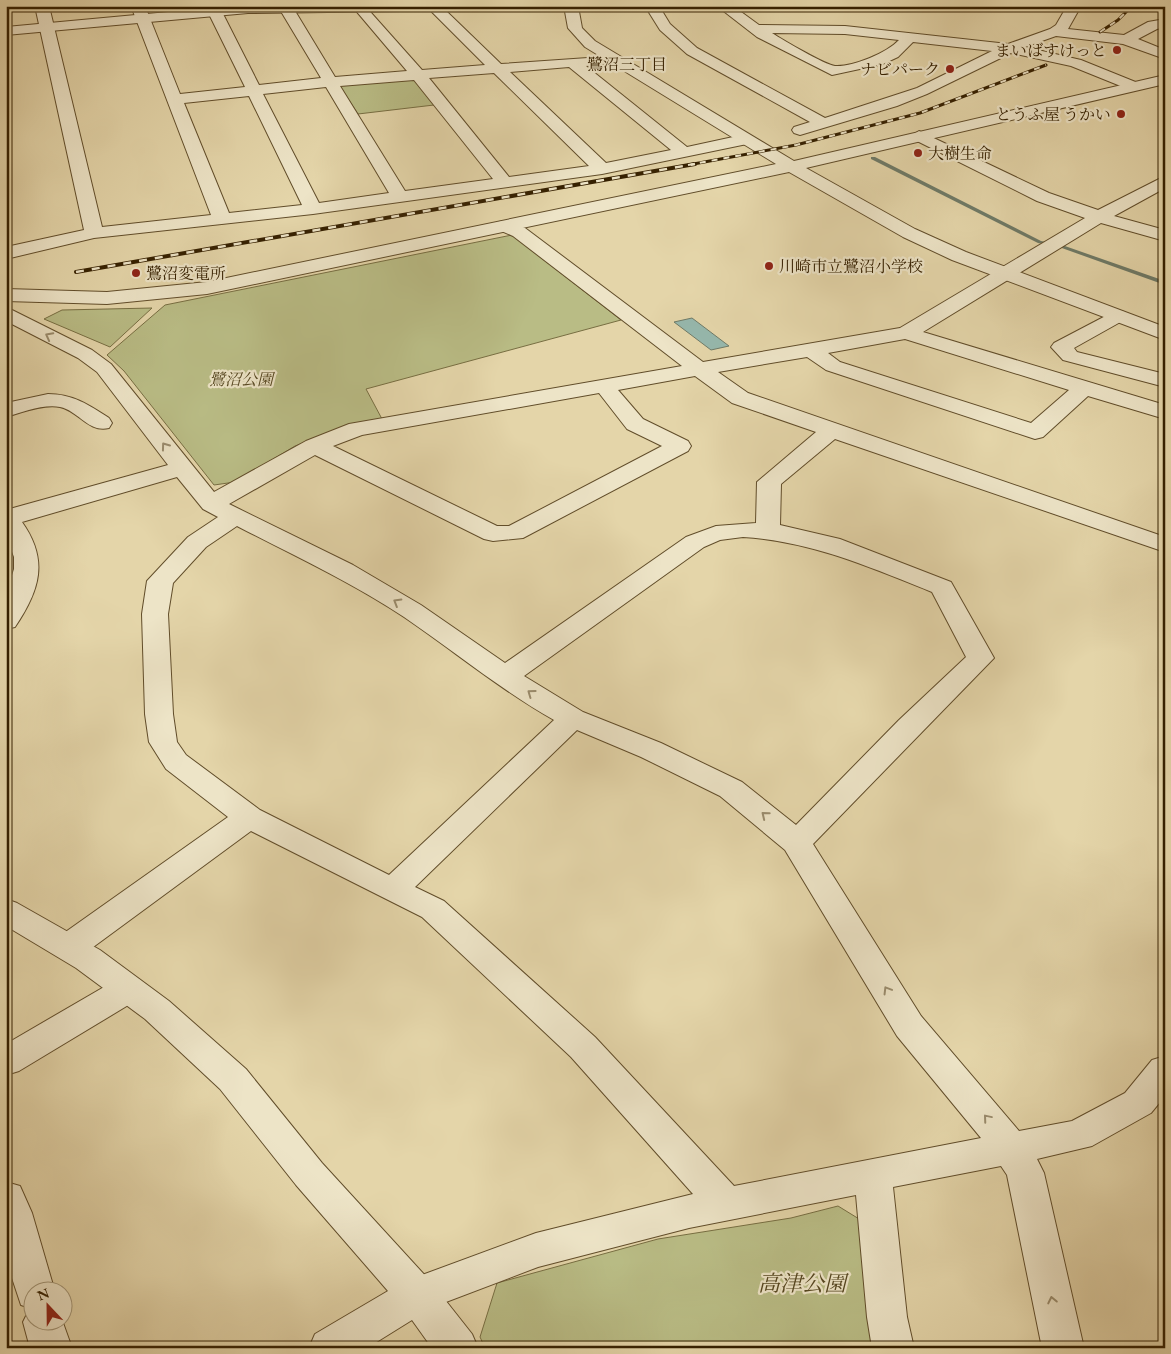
<svg xmlns="http://www.w3.org/2000/svg" width="1171" height="1354" font-family="'EB Garamond','Noto Serif JP',serif">
	<style>
		.green { fill: #b9bc85; stroke: #776e42 }
		.water { fill: #96b8ad; stroke: #6f7b68 }
		.lines { fill: none; stroke-linecap: round; stroke-linejoin: round }
		.stream { fill: #6f7b68; fill-rule: evenodd }
		.minor-casing { stroke: #614d2a; stroke-width: 2 }
		.tertiary-casing { stroke: #614d2a; stroke-width: 2 }
		.minor { fill: #ede4c7; fill-rule: evenodd }
		.tertiary { fill: #ede4c7; fill-rule: evenodd }
		.rail-far1-casing { stroke: #352000; stroke-width: 3 }
		.rail-casing { stroke: #352000; stroke-width: 4 }
		.rail-far1 { stroke: #ede4c7; stroke-width: 2; stroke-dasharray: 6; stroke-linecap: butt }
		.rail { stroke: #ede4c7; stroke-width: 2.5; stroke-dasharray: 8; stroke-linecap: butt }
		.oneway { stroke: #9a8c6d }
		.poi-dot { fill: #8f2418; stroke: #ede4c7; stroke-width: 2 }
		.labels { text-anchor: middle; dominant-baseline: central; stroke-width: 4.5; stroke-linejoin: round; paint-order: stroke }
		.far-poi-label { font-size: 16px; fill: #352000; stroke: #ede4c7; text-anchor: end }
		.far-neighbourhood-label { font-size: 16px; fill: #352000; stroke: #ede4c7 }
		.far-park-label { font-size: 16px; font-style: italic; fill: #564721; stroke: #ede4c7 }
		.near-park-label { font-size: 22px; font-style: italic; fill: #564721; stroke: #ede4c7 }
	</style>
	<rect width="100%" height="100%" fill="#e4d5a9"/>
	<filter id="stains"><feTurbulence type="fractalNoise" baseFrequency=".004" numOctaves="4"/><feColorMatrix values="0 0 0 0 .2 0 0 0 0 .09 0 0 0 0 .02 0 0 0 .5 -.17"/></filter>
	<radialGradient id="worn" r=".72"><stop offset=".6" stop-color="#630" stop-opacity="0"/><stop offset="1" stop-color="#630" stop-opacity=".3"/></radialGradient>
	<g class="green">
		<path d="M413,78L434,105L358,114L339,85Z"/>
		<path d="M512,235L621,320L366,389L382,419L332,432L295,446L235,482L214,485L124,371L107,355L165,305Z"/>
		<path d="M152,308L110,347L44,319L62,310Z"/>
		<path d="M838,1206L864,1222L876,1348H485L480,1337L497,1283L658,1239L791,1218Z"/>
	</g>
	<path class="water" d="M692,318L729,346L711,350L674,322Z"/>
	<g class="lines">
		<path class="stream" d="M871,157H875L1041,241L1062,245L1165,281V285L1059,247L1038,243L871,159Z"/>
		<defs>
			<g id="minor">
				<path d="M35,6H49L102,227L211,215L131,6H145L180,94L245,87L208,12L215,8L222,12L259,85L321,78L279,8L280,6H292L335,77L407,71L352,6H365L422,70L485,65L427,7L441,6L501,64L617,56L619,59L617,62L586,66L687,147L747,134L755,139L747,144L602,174L313,214L94,238L6,259V247L84,230ZM569,67L671,150L606,163L510,72ZM494,73L589,166L509,177L429,78ZM414,80L493,179L405,191L340,86ZM326,87L389,193L319,203L263,94ZM249,96L302,205L229,213L184,103Z"/>
				<path d="M645,6H659L670,24L697,48L825,118L917,88L992,51L913,42L898,57L883,64L832,75L757,37L717,6H733L759,25L845,26L1008,44L1050,29L1056,25L1067,6H1081L1068,29L1124,35L1148,22L1165,19V27L1157,29L1138,39L1165,50V59L1123,44L1056,36L1025,47L1081,60L1138,83L1141,86L1133,91L1128,89L1071,66L1011,53L927,94L897,106L800,135L794,133L792,130L794,127L810,122L687,54L660,30ZM772,33L845,34L899,40C887,53 853,67 835,66C825,65 783,40 772,33Z"/>
				<path d="M919,131L1049,193L1098,210L1165,176V188L1114,216L1165,230V241L1101,223L923,332L1165,405V419L1088,396L1043,437L1035,439L826,370L807,357L718,372L748,393L1165,537V552L835,439L781,484L780,525L840,539L951,582L994,658L813,844L921,1016L1019,1131L1072,1121L1125,1093L1152,1060L1165,1056V1096L1151,1113L1092,1146L1037,1159L1044,1173L1084,1348H1042L1007,1175L1001,1166L893,1187L907,1317L914,1348H872L867,1317L856,1195L689,1228L538,1267L417,1313L403,1308L397,1295L403,1282L536,1233L693,1194L571,1057L422,917L251,831L81,956L69,959L57,956L52,947L57,938L228,817L166,769L149,742L145,714L142,614L147,581L188,537L218,517L203,509L177,477L22,522C49,560 40,590 15,627L6,629V594L14,569V557L6,536V510L168,465L97,372L78,358L6,321V307L92,350L111,364L214,492L306,441L349,424L682,366L513,236L499,230L496,226L499,222L505,221L525,228L703,362L900,328L1085,218L1037,201L913,139L911,136ZM905,339L1069,390L1031,423L840,362L828,353ZM695,376L732,403L816,432L757,482L756,523L716,526L686,537L505,663L421,605L353,565L229,504L315,455L484,539L493,541L523,538L688,451L691,446L688,441L643,419L618,390ZM599,393L627,429L662,446L509,526H497L333,446L362,435ZM237,526C293,555 351,582 404,617C454,651 501,690 554,720L389,875L260,810L186,755L177,742L173,714L168,614L173,583L206,547ZM743,537C810,541 870,567 932,592L966,657L899,720L796,825L742,782L661,743L583,712L524,676L704,547L720,540ZM577,730L641,757L720,796L785,850L897,1036L981,1138L734,1186L595,1037L444,901L415,887Z"/>
				<path d="M1117,310L1124,312L1127,316L1124,320L1074,348L1077,352L1165,374V387L1063,360L1051,347L1054,343Z"/>
				<path d="M48,394C73,394 89,405 109,418L112,423L109,428C88,433 79,411 60,407C43,404 23,412 6,417V403Z"/>
				<path d="M128,976L140,980L145,989L140,998L19,1071L6,1075V1044L116,980Z"/>
				<path d="M6,1182L20,1186L32,1213L55,1292H32V1322L62,1320L72,1348H30L23,1322L30,1308L21,1305L6,1260Z"/>
			</g>
			<g id="tertiary">
				<path d="M233,6H482L475,10L248,13L6,35V27Z"/>
				<path d="M564,6H578L582,28L595,41L794,161L1165,75V84L806,168L915,229L966,252L1165,327V340L952,260L903,237L789,172L207,294L107,304L6,301V289L107,292L207,282L776,164L585,47L568,28Z"/>
				<path d="M6,899L17,903L100,950L169,1001L246,1069L322,1163L431,1282L472,1334L478,1348H432L412,1320L367,1348H309L315,1334L388,1291L296,1185L220,1089L145,1019L76,968L6,926Z"/>
			</g>
		</defs>
		<use href="#minor" class="minor-casing"/>
		<use href="#tertiary" class="tertiary-casing"/>
		<use href="#minor" class="minor"/>
		<use href="#tertiary" class="tertiary"/>
		<defs>
			<g id="rail-far1">
				<path d="M1100,32L1118,20L1132,6"/>
				<path d="M688,165L796,145L920,113L1046,65"/>
			</g>
			<path id="rail" d="M76,272L695,164"/>
		</defs>
		<use href="#rail-far1" class="rail-far1-casing"/>
		<use href="#rail" class="rail-casing"/>
		<use href="#rail-far1" class="rail-far1"/>
		<use href="#rail" class="rail"/>
	</g>
	<defs><path id="oneway-chevron" d="M-2-3.5L2.5 0L-2 3.5" fill="none" stroke-width="1.6" stroke-linecap="round" stroke-linejoin="round" transform="scale(1.25)"/></defs>
	<g class="oneway">
		<use href="#oneway-chevron" transform="translate(49 336) rotate(-152)"/>
		<use href="#oneway-chevron" transform="translate(165 446) rotate(-126)"/>
		<use href="#oneway-chevron" transform="translate(397 602) rotate(-149)"/>
		<use href="#oneway-chevron" transform="translate(531 693) rotate(-144)"/>
		<use href="#oneway-chevron" transform="translate(765 815) rotate(-141)"/>
		<use href="#oneway-chevron" transform="translate(887 990) rotate(-121)"/>
		<use href="#oneway-chevron" transform="translate(987 1118) rotate(-130)"/>
		<use href="#oneway-chevron" transform="translate(1052 1300) rotate(-102)"/>
	</g>
	<g class="poi-dot">
		<circle cx="1117" cy="50" r="5"/>
		<circle cx="950" cy="69" r="5"/>
		<circle cx="1121" cy="114" r="5"/>
		<circle cx="918" cy="153" r="5"/>
		<circle cx="769" cy="266" r="5"/>
		<circle cx="136" cy="273" r="5"/>
	</g>
	<g class="labels">
		<g class="far-poi-label">
			<text x="1107" y="50">まいばすけっと</text>
			<text x="940" y="69">ナビパーク</text>
			<text x="1111" y="114">とうふ屋 うかい</text>
			<text x="928" y="153" text-anchor="start">大樹生命</text>
			<text x="779" y="266" text-anchor="start">川崎市立鷺沼小学校</text>
			<text x="146" y="273" text-anchor="start">鷺沼変電所</text>
		</g>
		<g class="far-neighbourhood-label">
			<text x="627" y="64">鷺沼三丁目</text>
		</g>
		<g class="far-park-label">
			<text x="241" y="379">鷺沼公園</text>
		</g>
		<g class="near-park-label">
			<text x="802" y="1283">高津公園</text>
		</g>
	</g>
	<rect width="1171" height="1354" fill="none" stroke="#e4d5a9" stroke-width="25"/>
	<rect x="8" y="8" width="1156" height="1339" fill="none" stroke="#352000" stroke-width="2.5"/>
	<rect x="12" y="12" width="1146" height="1329" fill="none" stroke="#352000"/>
	<g transform="translate(48 1306) rotate(338)"><circle r="24" fill="#ede4c7" stroke="#a39677"/>
	<path d="M0-4L9 19L0 12L-9 19Z" fill="#8f2418"/>
	<text y="-8" font-size="14" font-weight="bold" text-anchor="middle" fill="#352000">N</text>
	</g>
	<rect width="100%" height="100%" filter="url(#stains)"/>
	<rect width="100%" height="100%" fill="url(#worn)"/>
</svg>
